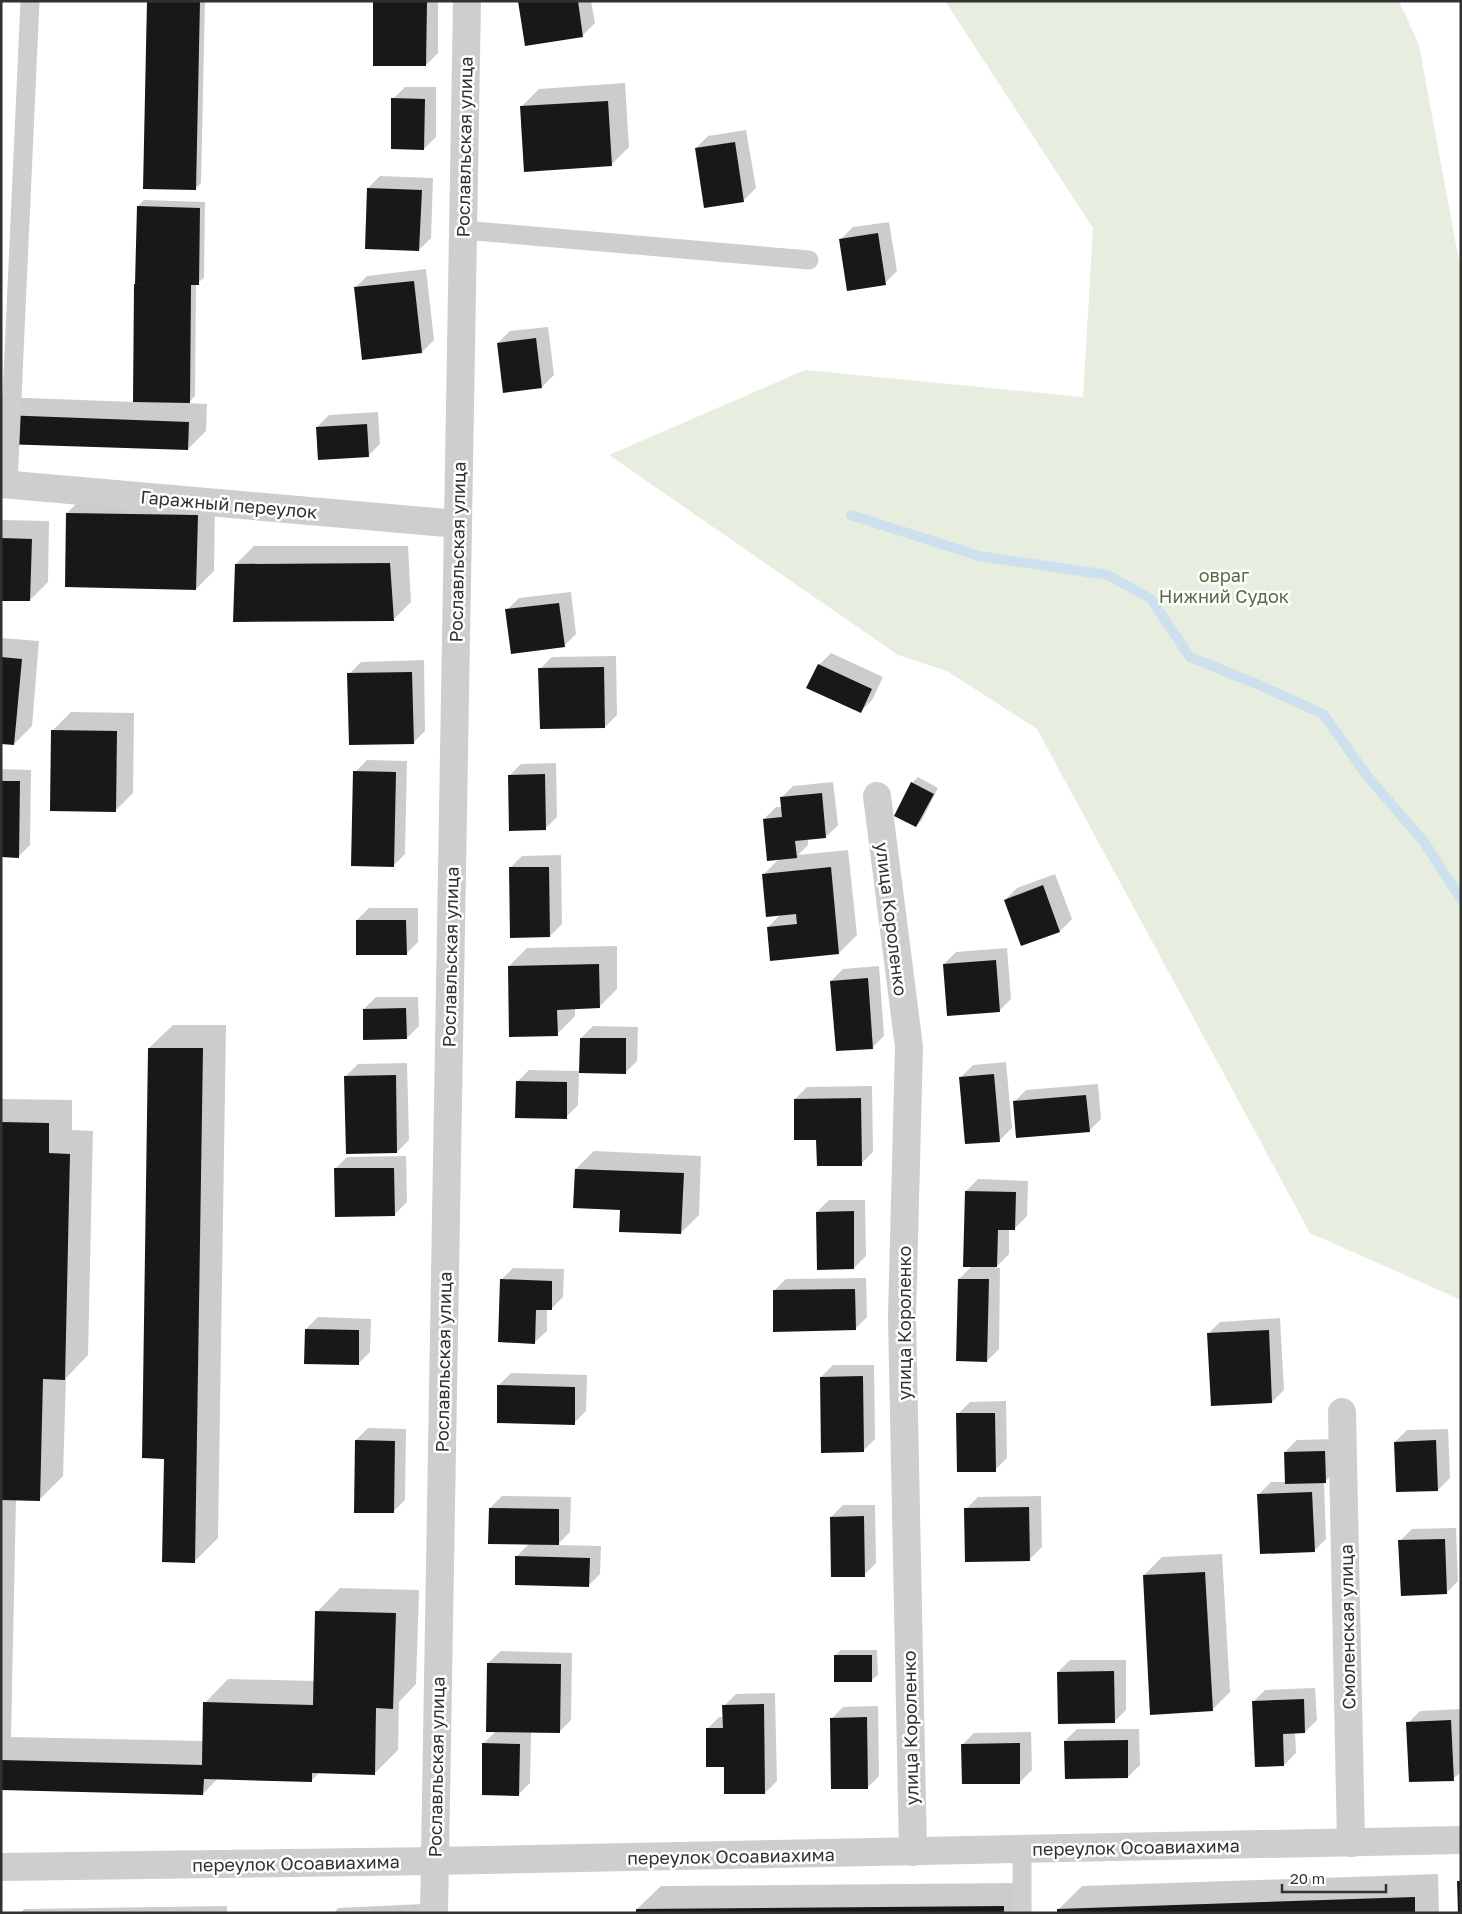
<svg xmlns="http://www.w3.org/2000/svg" width="1462" height="1914" font-family="'Golos Text',sans-serif">
	<style>
		.green { fill: #e8eedf }
		.shadow { fill: #0003 }
		.lines { fill: none; stroke-linecap: round; stroke-linejoin: round }
		.stream { stroke: #cce1ed; stroke-width: 10 }
		.building { fill: #181818 }
		.service { stroke: #cecece; stroke-width: 19 }
		.minor { stroke: #cecece; stroke-width: 28 }
		.labels { text-anchor: middle; dominant-baseline: central; stroke-width: 5; stroke-linejoin: round; paint-order: stroke }
		.street-label { font-size: 18px; fill: #313131; stroke: #fff }
		.park-label { font-size: 18px; fill: #566d3e; stroke: #fff }
	</style>
	<rect width="100%" height="100%" fill="#fff"/>
	<path class="green" d="M945,1H1399L1419,45L1461,272V1300L1310,1233L1037,729L947,671L898,655L609,455L805,370L1083,397L1093,228Z"/>
	<g class="shadow">
		<path d="M148,1H205L201,183L195,189Z"/>
		<path d="M374,1H438V53L426,65Z"/>
		<path d="M519,1H591L595,23L583,35L526,44Z"/>
		<path d="M625,83L629,147L611,165L521,107L539,89Z"/>
		<path d="M405,87H436V137L424,149L393,99Z"/>
		<path d="M746,130L756,188L744,200L705,207L696,148L708,136Z"/>
		<path d="M380,176L433,178L431,238L419,250L368,188Z"/>
		<path d="M144,200L205,202L204,278L196,284L195,396L188,403L207,404L206,431L188,449L1,443V397L134,402L138,206Z"/>
		<path d="M889,222L897,271L885,283L841,239L853,227Z"/>
		<path d="M426,269L434,340L422,352L355,288L367,276Z"/>
		<path d="M548,327L554,375L542,387L498,343L510,331Z"/>
		<path d="M378,412L380,444L368,456L317,427L329,415Z"/>
		<path d="M85,495L215,498L214,571L196,589L67,513Z"/>
		<path d="M1,520L49,521L48,582L30,600H1Z"/>
		<path d="M254,546H408L411,602L393,620L236,564Z"/>
		<path d="M571,592L576,634L564,646L507,610L519,598Z"/>
		<path d="M1,638L39,641L32,726L14,744L1,742Z"/>
		<path d="M831,653L883,677L872,700L860,712L819,665Z"/>
		<path d="M616,656L617,715L605,727L540,669L552,657Z"/>
		<path d="M424,660L425,731L413,743L349,674L361,662Z"/>
		<path d="M71,712L134,713L133,793L115,811L53,730Z"/>
		<path d="M367,760L407,761L405,854L393,866L355,772Z"/>
		<path d="M556,763L557,817L545,829L509,776L521,764Z"/>
		<path d="M1,769L31,770L30,845L18,857L1,856Z"/>
		<path d="M918,777L938,788L922,820L916,826L912,783Z"/>
		<path d="M833,782L838,825L826,837L808,839V845L798,855L848,850L857,935L839,953L768,927L781,914L763,875L779,859L764,819L776,807H782L781,798L793,786Z"/>
		<path d="M561,855L562,924L550,936L510,868L522,856Z"/>
		<path d="M1055,874L1072,919L1060,931L1022,945L1005,900L1017,888Z"/>
		<path d="M369,908H418V942L406,954L357,920Z"/>
		<path d="M617,946V989L599,1007L575,1008V1016L557,1034L509,966L527,948Z"/>
		<path d="M1007,948L1011,999L999,1011L944,964L956,952Z"/>
		<path d="M879,966L884,1036L872,1048L831,981L843,969Z"/>
		<path d="M376,997H418L419,1026L407,1038L364,1009Z"/>
		<path d="M173,1025H226L218,1538L194,1562L165,1458L149,1048Z"/>
		<path d="M593,1026L638,1027L637,1061L625,1073L579,1072L578,1105L566,1117L517,1082L529,1070L581,1071V1038Z"/>
		<path d="M1006,1062L1012,1128L1000,1140L961,1077L973,1065Z"/>
		<path d="M407,1063L409,1140L397,1152L346,1076L358,1064Z"/>
		<path d="M1098,1084L1101,1119L1089,1131L1014,1102L1026,1090Z"/>
		<path d="M872,1086L873,1152L861,1164L818,1139L795,1099L807,1087Z"/>
		<path d="M1,1099L72,1100V1130L93,1131L88,1355L66,1378L63,1476L40,1499H16L11,1737L204,1741L205,1703L228,1679L315,1681L317,1612L340,1588L419,1590L416,1684L399,1702L398,1750L374,1774L320,1772L311,1781L218,1778L203,1794L1,1789Z"/>
		<path d="M594,1151L701,1156L699,1215L681,1233L621,1209L576,1169Z"/>
		<path d="M406,1156L407,1202L395,1214L335,1169L347,1157Z"/>
		<path d="M978,1179L1028,1181L1027,1216L1015,1228H1009V1254L995,1268H1000L999,1349L987,1361L959,1279L972,1266L966,1191Z"/>
		<path d="M829,1200H865L866,1256L854,1268L817,1212Z"/>
		<path d="M513,1268L564,1269L563,1297L551,1309H547V1331L535,1342L501,1280Z"/>
		<path d="M866,1278L867,1317L855,1329L774,1291L786,1279Z"/>
		<path d="M318,1317L371,1319L370,1352L358,1364L306,1329Z"/>
		<path d="M1280,1318L1284,1390L1272,1402L1208,1334L1220,1322Z"/>
		<path d="M833,1365H874L875,1439L863,1451L821,1377Z"/>
		<path d="M511,1373L587,1375L586,1411L574,1423L499,1385Z"/>
		<path d="M1006,1401L1007,1458L995,1470L958,1414L970,1402Z"/>
		<path d="M368,1428L406,1429L405,1500L393,1512L356,1440Z"/>
		<path d="M1448,1429L1450,1478L1438,1490L1395,1442L1407,1430Z"/>
		<path d="M1337,1439L1338,1470L1324,1482L1326,1539L1314,1551L1259,1494L1271,1482H1286L1285,1452L1297,1440Z"/>
		<path d="M502,1496L571,1497L570,1532L557,1545L601,1546L600,1574L588,1586L516,1557L530,1543L490,1508Z"/>
		<path d="M1041,1496L1042,1547L1030,1559L966,1509L978,1497Z"/>
		<path d="M843,1505H875L876,1563L864,1575L831,1517Z"/>
		<path d="M1456,1528L1458,1581L1446,1593L1400,1541L1412,1529Z"/>
		<path d="M1222,1554L1230,1692L1212,1710L1144,1575L1162,1557Z"/>
		<path d="M841,1650H877L878,1675L872,1680L835,1656Z"/>
		<path d="M501,1651L572,1653L571,1720L559,1732H531L530,1783L518,1795L484,1743L496,1731L488,1663Z"/>
		<path d="M1070,1660H1126V1710L1114,1722L1058,1672Z"/>
		<path d="M1315,1688L1317,1720L1305,1732H1295L1296,1753L1284,1765L1253,1702L1265,1690Z"/>
		<path d="M775,1693L777,1781L765,1793L725,1766L707,1729L719,1717H724V1706L736,1694Z"/>
		<path d="M878,1706L879,1776L867,1788L831,1719L843,1707Z"/>
		<path d="M1461,1709V1772L1453,1779L1408,1723L1420,1711Z"/>
		<path d="M1077,1729H1139L1140,1765L1128,1777L1065,1741Z"/>
		<path d="M1031,1732L1032,1770L1020,1782L962,1745L974,1733Z"/>
		<path d="M1438,1874L1439,1913H1058V1910L1082,1886Z"/>
		<path d="M1027,1883V1913H637V1909L661,1886Z"/>
		<path d="M423,1904V1913H334L338,1908Z"/>
		<path d="M227,1906V1913H21L24,1909Z"/>
	</g>
	<g class="lines">
		<path class="stream" d="M851,515L979,556L1108,575L1151,599L1190,657L1259,685L1323,714L1368,777L1424,842L1461,899"/>
	</g>
	<g class="building">
		<path d="M147,1H200L196,190L143,189Z"/>
		<path d="M373,1H427L426,66H373Z"/>
		<path d="M518,1H578L583,37L525,46Z"/>
		<path d="M391,98L425,99L424,150L391,149Z"/>
		<path d="M608,101L612,166L524,172L520,106Z"/>
		<path d="M735,142L744,202L704,208L695,148Z"/>
		<path d="M367,188L422,190L419,251L365,249Z"/>
		<path d="M137,206L200,208L199,285H191L190,403L133,402L134,284L146,285L135,284Z"/>
		<path d="M878,233L886,285L847,291L839,239Z"/>
		<path d="M414,281L422,353L362,360L354,287Z"/>
		<path d="M536,338L542,388L503,393L497,343Z"/>
		<path d="M1,415L189,422L188,450L1,444Z"/>
		<path d="M367,424L369,457L318,460L316,427Z"/>
		<path d="M66,513L198,515L196,590L65,587Z"/>
		<path d="M1,538L32,539L30,601H1Z"/>
		<path d="M390,563L394,621L233,622L235,564Z"/>
		<path d="M559,603L565,647L511,654L505,609Z"/>
		<path d="M1,657L22,659L14,745L1,744Z"/>
		<path d="M818,664L872,689L861,713L806,688Z"/>
		<path d="M604,667L605,728L540,729L538,668Z"/>
		<path d="M412,672L414,744L349,745L347,673Z"/>
		<path d="M51,730L117,731L116,812L50,811Z"/>
		<path d="M353,771L396,772L394,867L351,866Z"/>
		<path d="M545,774L546,830L509,831L508,775Z"/>
		<path d="M1,781H20L19,858L1,857Z"/>
		<path d="M911,782L934,794L916,827L894,816Z"/>
		<path d="M822,793L826,838L795,841L797,858L767,861L763,819L782,817L780,797Z"/>
		<path d="M509,867H549L550,937L510,938Z"/>
		<path d="M831,867L839,954L770,961L767,927L797,924L796,914L766,917L762,874Z"/>
		<path d="M1043,885L1060,932L1021,946L1004,900Z"/>
		<path d="M356,920H406L407,955H356Z"/>
		<path d="M996,960L1000,1012L947,1016L943,964Z"/>
		<path d="M599,964L600,1008L557,1010L558,1036L509,1037L508,966Z"/>
		<path d="M868,978L873,1049L836,1051L830,981Z"/>
		<path d="M406,1008L407,1039L363,1040V1009Z"/>
		<path d="M580,1038H626V1074L579,1073Z"/>
		<path d="M148,1048H203L195,1563L162,1562L164,1459L142,1458Z"/>
		<path d="M994,1074L1000,1142L965,1144L959,1077Z"/>
		<path d="M396,1075L397,1153L346,1154L344,1076Z"/>
		<path d="M516,1081L567,1082V1119L515,1118Z"/>
		<path d="M1086,1095L1090,1132L1016,1138L1013,1101Z"/>
		<path d="M861,1098L862,1166H817L816,1140H794V1099Z"/>
		<path d="M1,1122L49,1123V1153L70,1154L65,1380L43,1379L40,1501L1,1500Z"/>
		<path d="M334,1168H394L395,1216L335,1217Z"/>
		<path d="M575,1169L684,1173L681,1234L619,1232L620,1210L573,1208Z"/>
		<path d="M965,1191L1016,1192L1015,1230H998L997,1267H963Z"/>
		<path d="M854,1211V1269L817,1270L816,1212Z"/>
		<path d="M500,1279L552,1281V1310H536L535,1344L498,1342Z"/>
		<path d="M958,1279H989L987,1362L956,1361Z"/>
		<path d="M855,1289L856,1330L773,1332V1290Z"/>
		<path d="M305,1329L359,1330V1365L304,1364Z"/>
		<path d="M1269,1330L1272,1403L1211,1406L1207,1333Z"/>
		<path d="M863,1376L864,1452L821,1453L820,1377Z"/>
		<path d="M497,1385L575,1387V1425L497,1423Z"/>
		<path d="M956,1413H995L996,1472H957Z"/>
		<path d="M355,1440L395,1441L394,1513H354Z"/>
		<path d="M1436,1440L1438,1491L1396,1492L1394,1442Z"/>
		<path d="M1325,1451L1326,1483L1285,1484L1284,1452Z"/>
		<path d="M1312,1492L1315,1552L1260,1554L1257,1494Z"/>
		<path d="M1029,1507L1030,1561L965,1562L964,1508Z"/>
		<path d="M489,1508L559,1509V1545L488,1544Z"/>
		<path d="M864,1516L865,1577H831L830,1517Z"/>
		<path d="M1445,1539L1447,1594L1401,1596L1398,1540Z"/>
		<path d="M515,1556L590,1558L589,1587L515,1585Z"/>
		<path d="M1205,1572L1213,1711L1150,1715L1143,1575Z"/>
		<path d="M315,1611L396,1613L393,1709L376,1708L375,1775L312,1773V1782L204,1779L203,1795L1,1790V1760L202,1765L203,1702L313,1705Z"/>
		<rect x="834" y="1655" width="38" height="27"/>
		<path d="M487,1663L561,1664L560,1733L486,1732Z"/>
		<path d="M1114,1671L1115,1723L1058,1724L1057,1672Z"/>
		<path d="M1304,1699L1305,1733L1283,1734L1284,1766L1255,1767L1252,1701Z"/>
		<path d="M764,1704L765,1794H724V1767H706V1728H723L722,1705Z"/>
		<path d="M867,1717L868,1789H831L830,1718Z"/>
		<path d="M1451,1720L1454,1781L1409,1782L1406,1722Z"/>
		<path d="M1128,1740V1778L1065,1779L1064,1741Z"/>
		<path d="M482,1743L520,1744L519,1796L482,1795Z"/>
		<path d="M1020,1743V1784H962L961,1744Z"/>
		<path d="M1457,1881H1461V1913H1458Z"/>
		<path d="M1415,1897V1913H1057V1909Z"/>
		<path d="M1004,1906V1913H636V1909Z"/>
	</g>
	<g class="lines">
		<g class="service">
			<path d="M463,230L809,260"/>
			<path d="M8,485L30,1"/>
			<path d="M1022,1850V1913"/>
		</g>
		<g class="minor">
			<path d="M1,484L458,524"/>
			<path d="M877,796L909,1047L902,1317L913,1852"/>
			<path d="M1342,1412L1351,1843"/>
			<path d="M1,1867L435,1861L1461,1840"/>
			<path d="M434,1913L467,1"/>
		</g>
	</g>
	<g class="labels">
		<g class="street-label">
			<text transform="translate(464 147) rotate(-89)">Рославльская улица</text>
			<text transform="translate(229 504) rotate(5)">Гаражный переулок</text>
			<text transform="translate(457 552) rotate(-89)">Рославльская улица</text>
			<text transform="translate(892 919) rotate(83)">улица Короленко</text>
			<text transform="translate(450 957) rotate(-89)">Рославльская улица</text>
			<text transform="translate(904 1323) rotate(-90)">улица Короленко</text>
			<text transform="translate(443 1362) rotate(-89)">Рославльская улица</text>
			<text transform="translate(1347 1627) rotate(-91)">Смоленская улица</text>
			<text transform="translate(910 1728) rotate(-91)">улица Короленко</text>
			<text transform="translate(436 1767) rotate(-89)">Рославльская улица</text>
			<text transform="translate(1136 1847) rotate(-1)">переулок Осоавиахима</text>
			<text transform="translate(731 1856) rotate(-1)">переулок Осоавиахима</text>
			<text transform="translate(296 1863) rotate(-1)">переулок Осоавиахима</text>
		</g>
		<g class="park-label">
			<text x="1224" y="575">овраг<tspan x="1224" dy="21">Нижний Судок</tspan></text>
		</g>
	</g>
	<rect width="1462" height="1914" fill="none" stroke="#313131" stroke-width="5"/>
	<path d="M1282 1884v8h104v-8" fill="none" stroke="#313131" stroke-width="2.5"/>
	<text x="1290" y="1884" font-size="15" fill="#313131" stroke="#ffffff" stroke-width="4" paint-order="stroke">20 m</text>
</svg>
